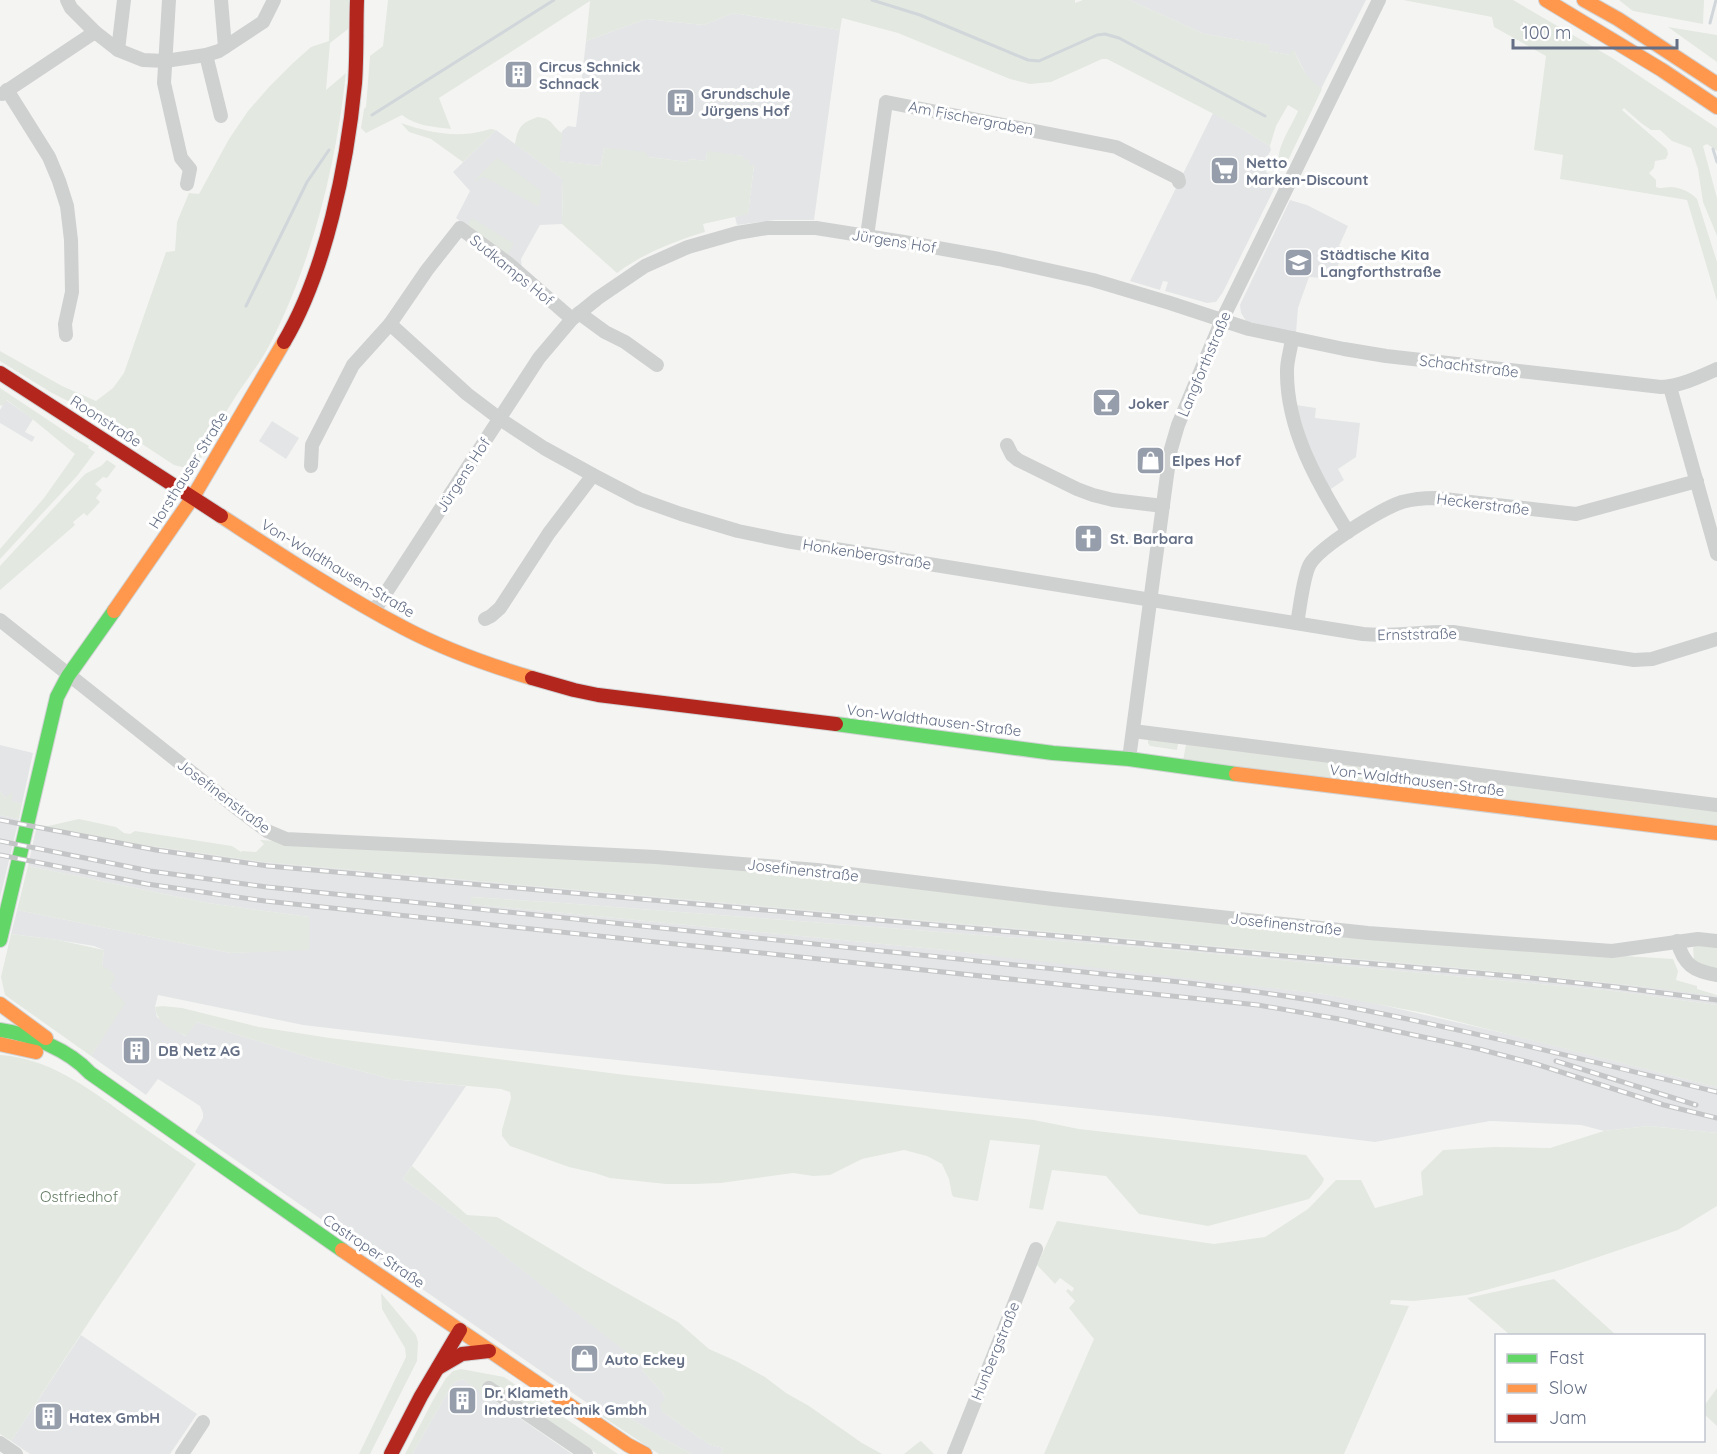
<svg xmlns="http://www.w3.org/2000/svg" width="1717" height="1454" font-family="Quicksand,sans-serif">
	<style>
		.built { fill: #e4e5e6 }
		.green { fill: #e3e8e1 }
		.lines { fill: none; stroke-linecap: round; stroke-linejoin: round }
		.stream { stroke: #d0d6da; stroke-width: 3 }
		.fast-casing { stroke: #d0d2d3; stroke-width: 16 }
		.slow-casing { stroke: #d0d2d3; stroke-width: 16 }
		.jam-casing { stroke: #d0d2d3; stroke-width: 16 }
		.street { stroke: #cfd0d0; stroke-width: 14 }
		.fast { stroke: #63d668; stroke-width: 14 }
		.slow { stroke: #ff974d; stroke-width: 14 }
		.jam { stroke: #b3261e; stroke-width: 14 }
		.rail-casing { stroke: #c4c5c6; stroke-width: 5 }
		.rail { stroke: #fff; stroke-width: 3; stroke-dasharray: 9; stroke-linecap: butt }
		.labels { text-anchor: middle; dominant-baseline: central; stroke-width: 6; stroke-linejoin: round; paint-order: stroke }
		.poi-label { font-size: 15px; font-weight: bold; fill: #646f85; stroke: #fff; text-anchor: start }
		.street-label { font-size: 15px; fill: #646f85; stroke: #fff }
		.park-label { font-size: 15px; fill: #637b63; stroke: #fff }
	</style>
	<rect width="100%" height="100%" fill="#f4f5f3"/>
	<g class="built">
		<path d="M1129,0H1366L1321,89L1312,83L1306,75L1294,51L1290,55L1269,51V45L1204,34Z"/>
		<path d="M733,13L840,30L814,220H776L737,225L735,217L748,213L754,166L748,165L743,159V156L707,152L706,161L689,159L688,162L648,157L604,148L601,166L558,161L562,131L568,126L576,127L586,41L646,19L704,25Z"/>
		<path d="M1213,113L1241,128L1270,146L1271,150L1265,161V169L1267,173L1279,179L1223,292L1216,302L1207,303L1165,291L1168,282L1163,281L1160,290L1130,281Z"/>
		<path d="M496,130L563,179L562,224L540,225L521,259L522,269L456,218L470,191L453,172Z"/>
		<path d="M1290,200L1307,205L1348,226L1339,246L1345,249L1332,279L1309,277L1298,308L1296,333L1246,321L1241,313L1240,305Z"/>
		<path d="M6,400L33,419L25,432L35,437L32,442L0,423V410Z"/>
		<path d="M1296,405L1316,408L1315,418L1360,423L1356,457L1338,469L1344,480L1328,491L1313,461Z"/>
		<path d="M272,421L299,438L286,459L259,441Z"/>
		<path d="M0,745L33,753L22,804L10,801L12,794L5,798L0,791Z"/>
		<path d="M0,815L19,819L0,898Z"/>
		<path d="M37,825L137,844L263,862L1449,967L1680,990L1717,996V1005L1614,991L1163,949L562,903L472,897V904L945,950L1127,970L1324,994L1369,1002L1512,1035L1717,1087V1133L1649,1126L1604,1131L1581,1125L1490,1121L1375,1142L1168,1117L482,1046L303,1025L158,995L155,1007L157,1017L185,1036L197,1022L309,1057L391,1079L466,1086L403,1179L456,1217L645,1366L642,1370L663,1393L665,1398L663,1412L709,1444L723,1448L721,1454H692L662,1438L612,1407L605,1409L603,1414L195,1132L203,1118V1113L200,1106L158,1079L146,1095L91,1056L124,1003L110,987L102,966L104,950L94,946L58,940L11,934L17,910L231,953L309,949V917L208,903L28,866Z"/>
		<path d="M81,1335L197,1414L170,1454H30L11,1441Z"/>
		<path d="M463,1379L479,1390L572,1454H412L453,1383Z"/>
	</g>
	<g class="green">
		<path d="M330,0H349L348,29L330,43L326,90L346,73C336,166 312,263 269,346C260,363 247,379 236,396C223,416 211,438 200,460L196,464L186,468L174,465L104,419L52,393L0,361V351L62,386L96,401L113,388L124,373L166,252L175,251L177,222L189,193L199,194L229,139L248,111L269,87L293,63L311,47L329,41Z"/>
		<path d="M388,0H1075V3L1083,0H1129L1204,34L1270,45L1269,51L1290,55L1291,51H1294C1302,68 1306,79 1322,89L1283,171C1269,157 1292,126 1298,111L1288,105L1276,126L1270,146L1241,128L1107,59H1102L1051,82L1030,84L1010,79L898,33L842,18L840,30L733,13L704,25L646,19L586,41L590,1L439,98L451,129C434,127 416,126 402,115L366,133L361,128L364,109L366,107L370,56L383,46Z"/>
		<path d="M1403,0H1513L1614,59L1717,128V151L1707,144L1703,146L1717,198V236L1703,202L1698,169L1691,148L1672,141L1660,130H1651L1641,123L1624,108L1622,110L1667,149L1668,154L1666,159L1655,161L1654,168L1649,173L1656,180V187C1661,189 1665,187 1670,187C1680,187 1691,192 1697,199L1717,262V301L1687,200L1560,179L1563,155L1534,150L1546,56L1494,27L1492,17Z"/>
		<path d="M1619,0H1704L1703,24L1633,11Z"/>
		<path d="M1668,27L1717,35V62Z"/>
		<path d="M538,117C554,119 551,126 562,133L559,161L601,166L604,148L645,152L648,157L688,162L689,159L706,161L707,151L743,156V159L749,160V165H754L748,214L703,224L705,232C675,241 642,254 617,273L562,224L563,179L515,144C518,127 522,122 538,117Z"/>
		<path d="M401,123C421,130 442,135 463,134C472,134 482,131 491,129L496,130L463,162L431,139L409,132Z"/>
		<path d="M497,158L541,191L539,205L538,206L483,176L476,181L475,180Z"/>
		<path d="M473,219L513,243V246L507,255L469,227V222Z"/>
		<path d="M0,388L75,438L89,446L88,448L95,452L77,476L0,559V549L44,498L75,454L30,417L7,400L2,406L0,405Z"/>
		<path d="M107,460L116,466L107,478L103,477L95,484L102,490L96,498L100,502L87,516L84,513L73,522L75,525L0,590V566L85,474L101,466Z"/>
		<path d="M349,576L371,589L375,590L378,589L375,592L369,593L346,579Z"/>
		<path d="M1148,739L1717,809V827L1183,761L1186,744H1178L1177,750L1150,746L1148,743Z"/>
		<path d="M0,791L5,798L13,792L11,801L22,804L19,819L0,815Z"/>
		<path d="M79,819L116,827L124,833L130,834L135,831L232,846L241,852L242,851L256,852L264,844L260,840L747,869L1543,951L1673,959L1678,971L1676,980L1697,986V989L1717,995V996L1639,986L1449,967L263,862L137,844L37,825L48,826Z"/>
		<path d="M28,866L208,903L309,917V950L231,953L17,910Z"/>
		<path d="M471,897L562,903L1163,949L1614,991L1717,1005V1087L1424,1013L1324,994L945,950L471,904Z"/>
		<path d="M11,934L58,940L104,950L102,966L112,972L115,978L110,987L125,1003L91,1056L5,995L1,977Z"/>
		<path d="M1717,945V971L1700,966L1694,960L1693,948L1695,946Z"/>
		<path d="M163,1006L182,1008L259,1027L330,1038L626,1075L1034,1120L1079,1129L1306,1155L1324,1179L1322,1184L1309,1199L1208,1226L1139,1214L1106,1176L1052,1170L1043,1210L1029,1208L1040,1145L990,1140L978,1201L954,1197L952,1195L949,1179L942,1164L927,1156L904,1150L862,1159L830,1175L813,1176L793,1173L721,1183L694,1184H666L610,1178L595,1173L569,1167L510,1146L502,1136V1130L511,1098L510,1092L501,1089L391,1079L309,1057L197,1022L186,1036C170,1027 159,1027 155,1007Z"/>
		<path d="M0,1055C48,1058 87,1087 124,1114C148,1131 172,1147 196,1164L98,1308L11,1441L0,1434Z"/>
		<path d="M1649,1126L1717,1133V1206L1678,1230L1560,1270L1467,1295L1414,1301L1391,1300L1390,1304L1409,1306L1344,1454H1044L1094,1339L1069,1308L1075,1301L1066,1291L1068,1289L1072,1292L1074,1288L1060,1278L1055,1284L1037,1265L1057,1221L1214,1244L1265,1237L1308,1209L1336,1180H1361L1375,1208L1423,1195L1421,1172L1443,1150L1494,1147L1550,1148L1604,1131Z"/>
		<path d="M412,1166L467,1215L497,1217L584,1269L678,1322L709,1349L736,1361L765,1377L786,1393L809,1406L862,1443L882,1454H721L723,1448L709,1444L663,1412L660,1406L665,1398L663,1393L642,1370L644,1366L456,1217L403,1179Z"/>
		<path d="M1554,1279L1616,1335H1510L1467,1298Z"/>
		<path d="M381,1293L416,1335L418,1342L417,1361L370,1454H359L406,1357L405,1348L382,1309Z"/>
		<path d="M461,1369L504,1377L618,1454H597L497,1386L488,1384L482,1393L463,1379L453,1383L412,1454H405L432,1402L446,1378L453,1371Z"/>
		<path d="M1717,1388V1426L1704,1414V1406Z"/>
		<path d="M612,1407L662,1438L692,1454H659L603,1417L605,1409Z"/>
		<path d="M921,1441L934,1454H904L919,1442Z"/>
	</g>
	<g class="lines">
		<g class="stream">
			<path d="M872,0L920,15L1028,60L1039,61L1097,35L1105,34L1119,38L1265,116"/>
			<path d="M1710,23L1716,0"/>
			<path d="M372,115L554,0"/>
			<path d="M1713,149L1717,162"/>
			<path d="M246,306L307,182L329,150"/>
		</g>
		<defs>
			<g id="fast">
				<path d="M836,724L1053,753L1129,759L1236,774"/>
				<path d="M0,940L57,697L68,676L114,611"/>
				<path d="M0,1030C30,1034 69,1050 90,1073L342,1250"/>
			</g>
			<g id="slow">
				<path d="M1546,0L1662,70L1717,107"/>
				<path d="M1584,0L1618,19L1717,84"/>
				<path d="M221,516C281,555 341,595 404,628C444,649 488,665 532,678"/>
				<path d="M114,611L193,497L284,342"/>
				<path d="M1236,774L1717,833"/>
				<path d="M0,1004L46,1038"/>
				<path d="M0,1044L36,1052"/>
				<path d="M342,1250L628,1445L645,1454"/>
			</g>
			<g id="jam">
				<path d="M284,342C326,271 347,165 355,83C357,55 356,27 357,0"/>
				<path d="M0,373L221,516"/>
				<path d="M532,678L574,690L598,695L836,724"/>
				<path d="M438,1368L462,1354L489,1351"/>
				<path d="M391,1454L421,1396L460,1330"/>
			</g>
		</defs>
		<use href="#fast" class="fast-casing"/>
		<use href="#slow" class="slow-casing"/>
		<use href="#jam" class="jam-casing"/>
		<g class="street">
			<path d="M67,0L71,8L95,32L118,50L143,60L165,61L206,55L219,51L263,22L274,0"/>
			<path d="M169,0L164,83L181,158L190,169L187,184"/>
			<path d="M221,0L225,47"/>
			<path d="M118,50L124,0"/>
			<path d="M206,55L221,116"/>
			<path d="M7,90L49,157L59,181L67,206L71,240L72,292L65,324L66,335"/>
			<path d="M2,94L95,32"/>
			<path d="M867,236L886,102L1116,147L1178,178L1179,182"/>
			<path d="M579,313L605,332L625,342L657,365"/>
			<path d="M390,324L427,270L460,228L509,264L572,319"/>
			<path d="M1292,338C1291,349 1287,360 1287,370C1286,429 1318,484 1348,532"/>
			<path d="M1670,387L1717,554"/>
			<path d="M1007,445L1012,455L1018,460L1077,489L1093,495L1113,500L1163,506"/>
			<path d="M311,466L312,445L353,365L390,324L467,394L500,419L544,448L593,475L639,499L681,514L738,531L786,541L1363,634C1393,637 1423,631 1453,632L1634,660L1652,659L1717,639"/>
			<path d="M374,611L539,358L572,319L598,298L645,266L688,247L737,233L767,228H816L904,242L999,259L1093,280L1170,303L1249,329L1344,349L1386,356L1661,387C1680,386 1699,377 1717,369"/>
			<path d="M485,619L491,616L500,608L549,533L593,475"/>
			<path d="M0,620L239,810L267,831L286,839L656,857L817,870L1053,899L1368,933L1612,951L1698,939L1717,941"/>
			<path d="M1297,623C1300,609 1303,576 1310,564C1321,546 1381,509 1402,502C1413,499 1423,498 1435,498L1576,514L1697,481"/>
			<path d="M1133,731L1717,805"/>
			<path d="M1129,759L1167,475L1171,449L1178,425L1222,320L1379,0"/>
			<path d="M1677,941C1684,965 1693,971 1717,975"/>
			<path d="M489,1388L586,1454"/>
			<path d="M0,1443L16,1454"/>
			<path d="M182,1454L203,1422"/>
			<path d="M954,1454L1036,1249"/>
		</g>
		<use href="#fast" class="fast"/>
		<use href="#slow" class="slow"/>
		<use href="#jam" class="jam"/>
		<defs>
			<g id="rail">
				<path d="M0,820L156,850L268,866L1522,977L1616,987L1717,1000"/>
				<path d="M0,841L150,871L267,887L1180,982C1234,989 1289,995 1343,1006C1468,1030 1593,1062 1717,1092"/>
				<path d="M0,855L147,884L265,901L1258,1005L1339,1019L1479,1049L1536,1064L1664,1105L1717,1118"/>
				<path d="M1556,1061L1696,1105"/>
			</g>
		</defs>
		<use href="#rail" class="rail-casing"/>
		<use href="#rail" class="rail"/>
	</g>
	<defs>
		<symbol id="building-square" viewBox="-11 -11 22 22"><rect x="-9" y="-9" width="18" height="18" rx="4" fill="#969eac" stroke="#fff"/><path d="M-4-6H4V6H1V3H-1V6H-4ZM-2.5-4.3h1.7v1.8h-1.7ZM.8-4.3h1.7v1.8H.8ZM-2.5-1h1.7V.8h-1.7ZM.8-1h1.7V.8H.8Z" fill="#fff"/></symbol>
		<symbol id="supermarket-square" viewBox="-11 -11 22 22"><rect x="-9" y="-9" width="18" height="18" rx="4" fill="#969eac" stroke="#fff"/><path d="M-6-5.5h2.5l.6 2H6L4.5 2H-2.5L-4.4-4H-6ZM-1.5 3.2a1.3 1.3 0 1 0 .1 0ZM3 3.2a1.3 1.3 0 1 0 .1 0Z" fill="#fff"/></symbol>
		<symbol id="school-square" viewBox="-11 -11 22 22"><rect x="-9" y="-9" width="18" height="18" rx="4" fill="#969eac" stroke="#fff"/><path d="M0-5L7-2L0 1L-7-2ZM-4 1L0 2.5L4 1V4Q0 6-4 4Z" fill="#fff"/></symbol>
		<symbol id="bar-square" viewBox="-11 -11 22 22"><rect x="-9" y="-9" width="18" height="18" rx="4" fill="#969eac" stroke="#fff"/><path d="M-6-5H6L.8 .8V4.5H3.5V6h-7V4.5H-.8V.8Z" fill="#fff"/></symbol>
		<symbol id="shop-square" viewBox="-11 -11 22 22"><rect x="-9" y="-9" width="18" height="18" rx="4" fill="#969eac" stroke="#fff"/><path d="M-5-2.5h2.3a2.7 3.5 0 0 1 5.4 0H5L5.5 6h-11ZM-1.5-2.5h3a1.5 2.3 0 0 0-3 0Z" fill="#fff"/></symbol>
		<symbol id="church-square" viewBox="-11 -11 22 22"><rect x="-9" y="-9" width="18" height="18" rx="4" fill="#969eac" stroke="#fff"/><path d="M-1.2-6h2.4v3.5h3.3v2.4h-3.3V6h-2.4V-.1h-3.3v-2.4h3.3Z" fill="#fff"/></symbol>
	</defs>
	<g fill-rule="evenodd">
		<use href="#building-square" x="502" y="58" width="33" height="33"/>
		<use href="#building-square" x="664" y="86" width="33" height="33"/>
		<use href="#supermarket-square" x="1208" y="154" width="33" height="33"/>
		<use href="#school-square" x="1282" y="246" width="33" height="33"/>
		<use href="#bar-square" x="1090" y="386" width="33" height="33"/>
		<use href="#shop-square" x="1134" y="444" width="33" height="33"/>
		<use href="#church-square" x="1072" y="522" width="33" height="33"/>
		<use href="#building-square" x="120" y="1034" width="33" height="33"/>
		<use href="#shop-square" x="568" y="1342" width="33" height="33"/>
		<use href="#building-square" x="446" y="1384" width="33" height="33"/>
		<use href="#building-square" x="32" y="1400" width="33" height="33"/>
	</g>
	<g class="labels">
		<g class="poi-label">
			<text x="539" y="66">Circus Schnick<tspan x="539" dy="17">Schnack</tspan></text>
			<text x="701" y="93">Grundschule<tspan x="701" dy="17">Jürgens Hof</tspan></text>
			<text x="1246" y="162">Netto<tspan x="1246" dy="17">Marken-Discount</tspan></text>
			<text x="1320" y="254">Städtische Kita<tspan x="1320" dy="17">Langforthstraße</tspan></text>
			<text x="1128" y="403">Joker</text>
			<text x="1172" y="460">Elpes Hof</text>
			<text x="1110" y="538">St. Barbara</text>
			<text x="158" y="1050">DB Netz AG</text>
			<text x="605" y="1359">Auto Eckey</text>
			<text x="484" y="1392">Dr. Klameth<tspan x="484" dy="17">Industrietechnik Gmbh</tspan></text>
			<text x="69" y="1417">Hatex GmbH</text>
		</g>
		<g class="street-label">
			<text transform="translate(971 118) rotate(11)">Am Fischergraben</text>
			<text transform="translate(894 241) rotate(9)">Jürgens Hof</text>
			<text transform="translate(512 270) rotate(39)">Sudkamps Hof</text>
			<text transform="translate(1204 364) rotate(-67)">Langforthstraße</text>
			<text transform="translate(1469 366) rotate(7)">Schachtstraße</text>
			<text transform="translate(106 421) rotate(33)">Roonstraße</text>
			<text transform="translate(188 470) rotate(-58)">Horsthauser Straße</text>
			<text transform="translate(463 475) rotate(-57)">Jürgens Hof</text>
			<text transform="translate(1483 504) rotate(7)">Heckerstraße</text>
			<text transform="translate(867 554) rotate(9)">Honkenbergstraße</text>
			<text transform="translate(338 568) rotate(31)">Von-Waldthausen-Straße</text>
			<text transform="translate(1417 634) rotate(-1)">Ernststraße</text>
			<text transform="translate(934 720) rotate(7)">Von-Waldthausen-Straße</text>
			<text transform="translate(1417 780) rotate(7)">Von-Waldthausen-Straße</text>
			<text transform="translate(224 796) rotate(37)">Josefinenstraße</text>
			<text transform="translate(803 870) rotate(6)">Josefinenstraße</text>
			<text transform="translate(1286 924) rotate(6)">Josefinenstraße</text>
			<text transform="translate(374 1251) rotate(34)">Castroper Straße</text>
			<text transform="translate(995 1351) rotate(-68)">Hunbergstraße</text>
		</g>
		<g class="park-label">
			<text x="79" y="1196">Ostfriedhof</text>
		</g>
	</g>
	<rect x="1495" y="1334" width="210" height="108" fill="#ffffff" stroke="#c1c5ce" stroke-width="1.5"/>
	<rect x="1507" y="1354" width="30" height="9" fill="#63d668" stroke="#c1c5ce" stroke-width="1.5"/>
	<text x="1549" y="1364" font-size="18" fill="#646f85">Fast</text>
	<rect x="1507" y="1384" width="30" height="9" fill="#ff974d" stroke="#c1c5ce" stroke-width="1.5"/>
	<text x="1549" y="1394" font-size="18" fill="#646f85">Slow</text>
	<rect x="1507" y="1414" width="30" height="9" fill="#b3261e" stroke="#c1c5ce" stroke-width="1.5"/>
	<text x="1549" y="1424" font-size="18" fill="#646f85">Jam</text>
	<path d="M1513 39v9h164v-9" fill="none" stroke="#646f85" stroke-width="3"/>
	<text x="1522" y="39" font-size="18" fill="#646f85" stroke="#ffffff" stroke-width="4.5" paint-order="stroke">100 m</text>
</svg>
